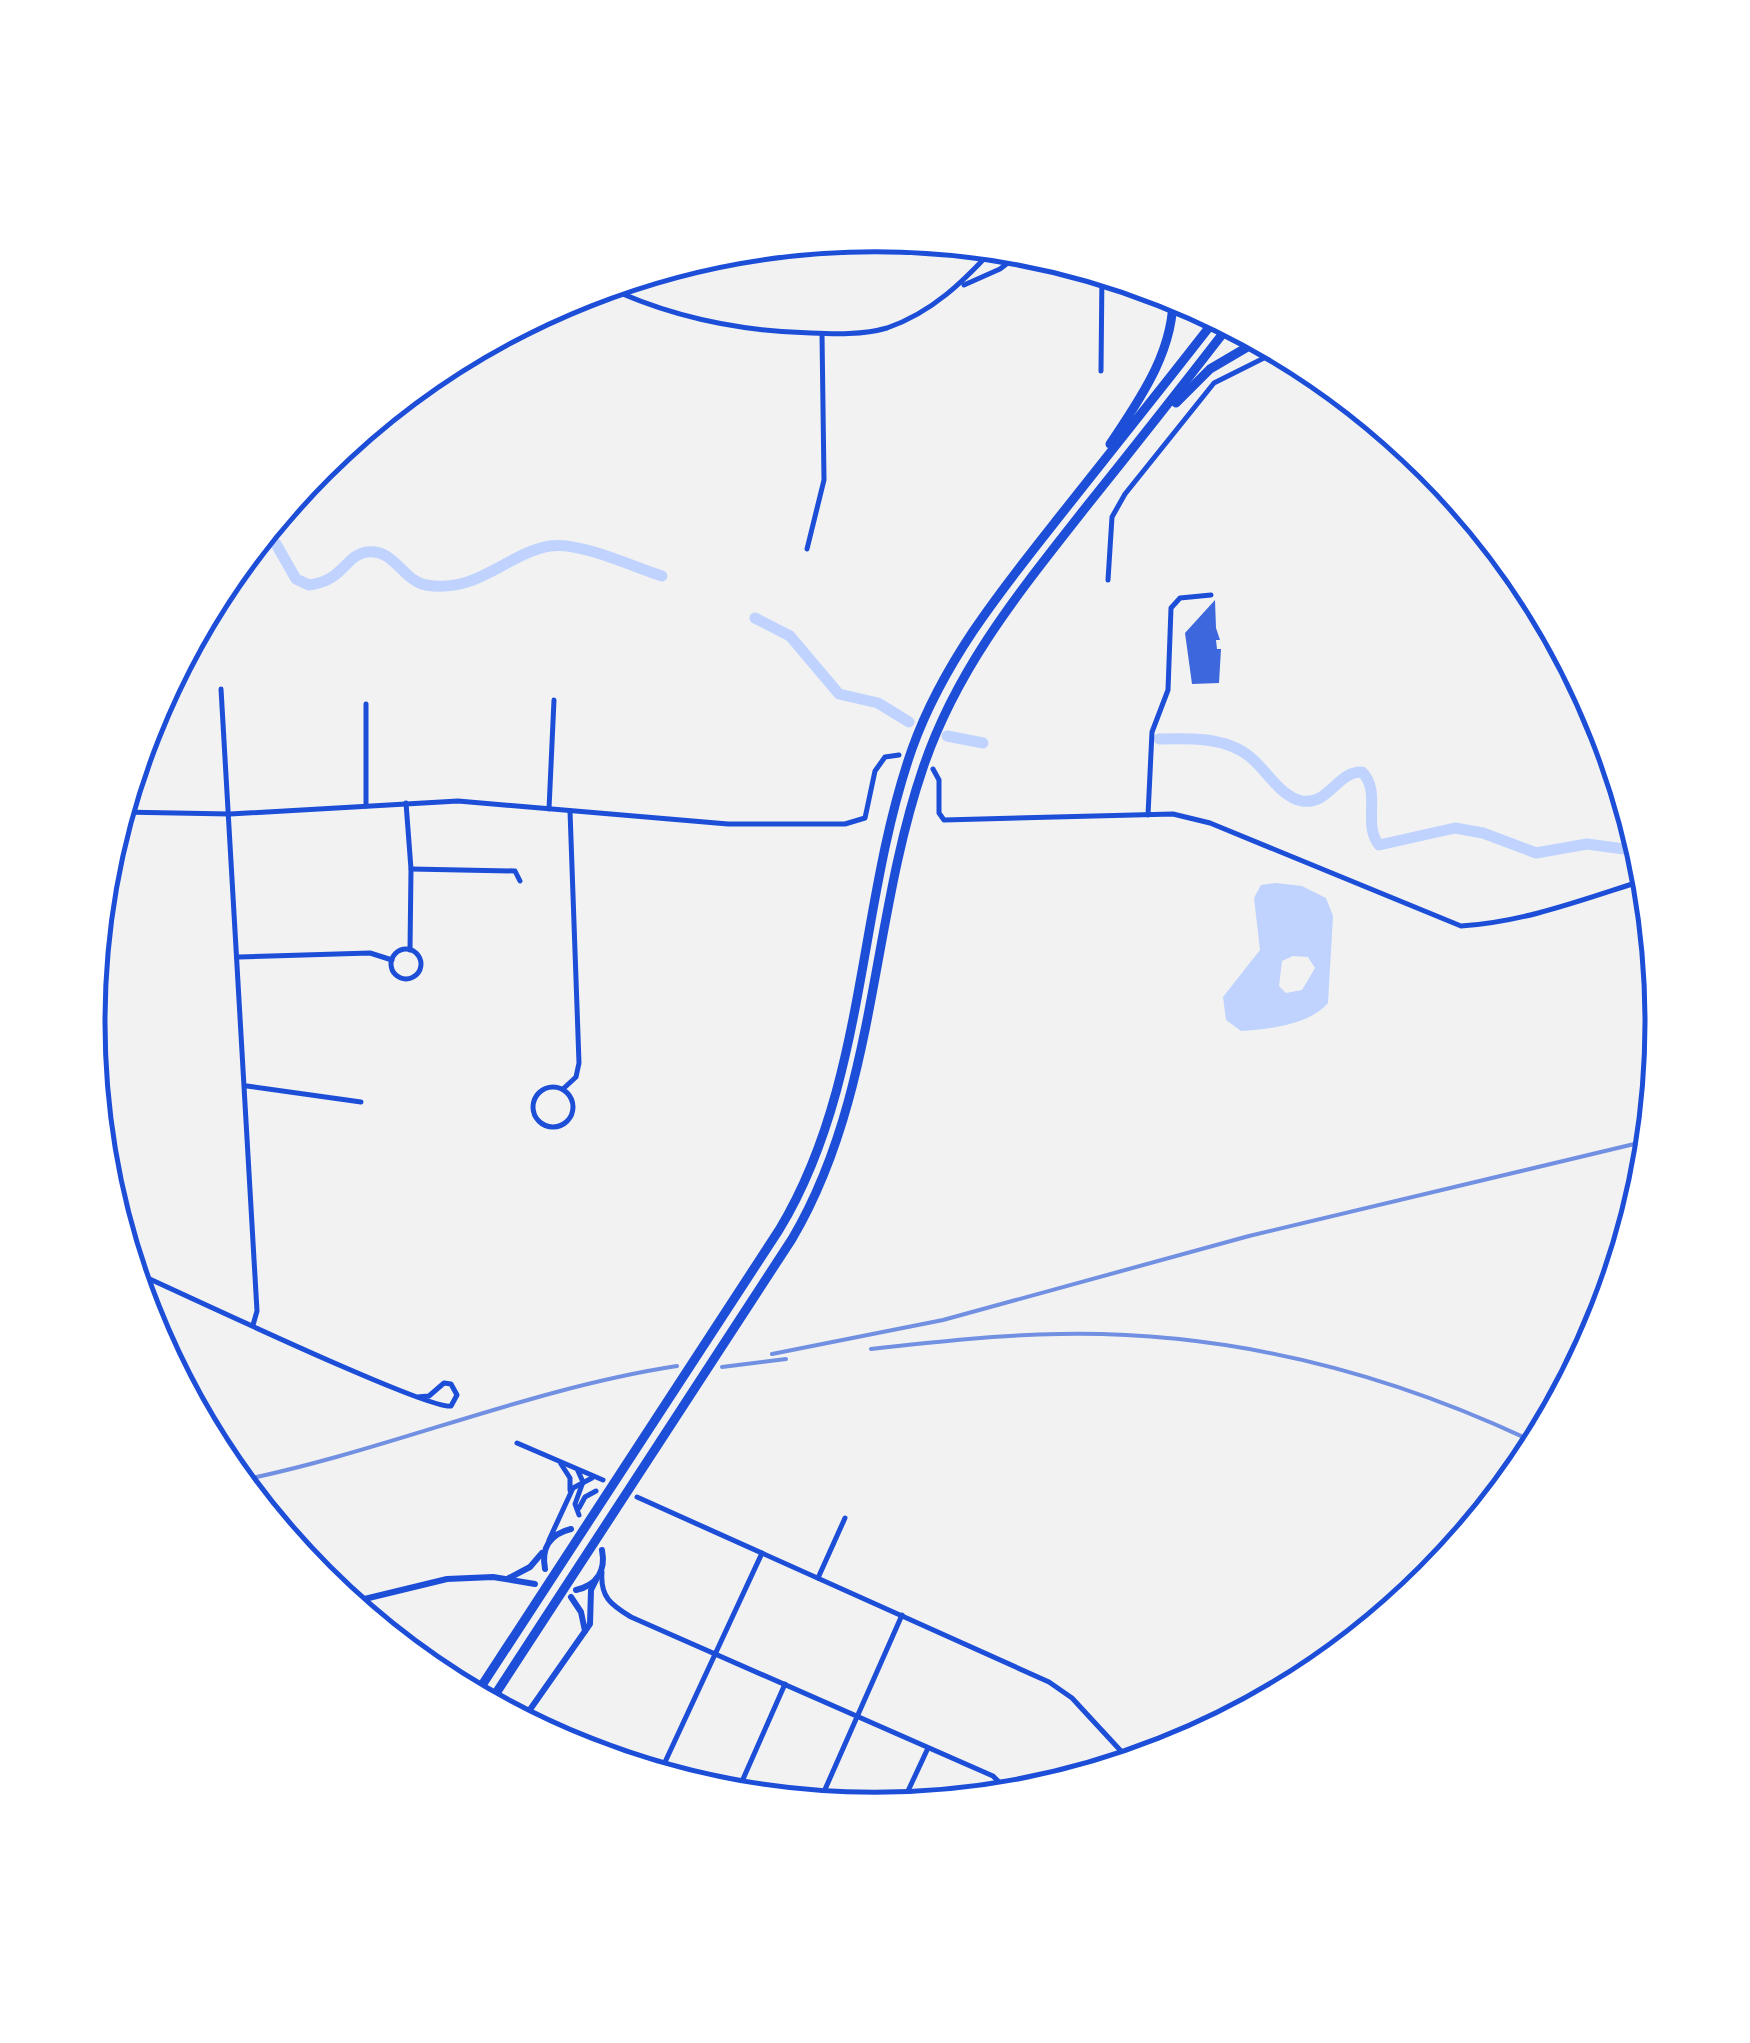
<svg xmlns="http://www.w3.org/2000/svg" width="1750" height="2043" font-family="'Libre Baskerville',serif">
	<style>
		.water { fill: #bfd3fe; fill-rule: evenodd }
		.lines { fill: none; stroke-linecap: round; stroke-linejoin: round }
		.canal { stroke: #bfd3fe; stroke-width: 11 }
		.building { fill: #3d67dc }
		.minor { stroke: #1d4ed8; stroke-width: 5 }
		.tertiary { stroke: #1d4ed8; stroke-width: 6 }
		.trunk { stroke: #1d4ed8; stroke-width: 9 }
		.rail { stroke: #7290e2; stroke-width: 4 }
		.rim { fill: none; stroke: #1d4ed8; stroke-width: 5 }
	</style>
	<rect width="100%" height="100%" fill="#f2f2f2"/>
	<path class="water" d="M1276,883L1302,886L1326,898L1333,916L1328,1003C1309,1025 1269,1029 1241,1031L1226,1020L1223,997L1260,950L1254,898L1261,885ZM1293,956L1308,957L1315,968L1302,990L1286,993L1279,986L1282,961Z"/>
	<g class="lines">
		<g class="canal">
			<path d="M258,538L276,544L296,579L309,585C344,581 345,555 367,552C394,548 403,581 426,585C478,594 507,553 550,546C579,541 633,567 662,576"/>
			<path d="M755,618L790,636L839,694L878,703L909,722"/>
			<path d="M947,736L983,743"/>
			<path d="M1159,739C1189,738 1225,737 1249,756C1266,769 1280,797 1302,801C1330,805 1337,771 1362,772C1382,792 1362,824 1379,845L1455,828L1483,833L1536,853L1587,844L1624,849L1640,845"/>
		</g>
	</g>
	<path class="building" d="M1215,600L1216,628L1220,640H1216L1217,649H1221L1219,683L1192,684L1185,633Z"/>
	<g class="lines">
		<g class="minor">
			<path d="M603,285C669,317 737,331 811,333C835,334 863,335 887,328C933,312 964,281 996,246"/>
			<path d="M964,285L1000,269L1026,249"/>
			<path d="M1101,371L1102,271"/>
			<path d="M807,549L824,480L822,334"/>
			<path d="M1108,580L1112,517L1125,494L1214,383L1280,350"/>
			<path d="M221,689L257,1311L253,1325"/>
			<path d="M366,704V806"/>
			<path d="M933,769L939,780V813L944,820L1173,814L1210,823L1461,926C1526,922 1587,898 1648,879"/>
			<path d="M406,803L411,869L410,950"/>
			<path d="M549,809L554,700"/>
			<path d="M120,812L230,814L458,801L728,824H845L865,818L875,771L885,757L899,755"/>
			<path d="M1148,815L1152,732L1168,690L1171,608L1180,598L1211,595"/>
			<path d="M411,869L515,871L520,881"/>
			<circle cx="406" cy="964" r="15"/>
			<path d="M239,957L370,953L392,960"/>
			<path d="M247,1086L361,1102"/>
			<circle cx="553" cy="1107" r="20"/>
			<path d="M563,1089L576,1077L579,1063L570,811"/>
			<path d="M132,1271C173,1289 429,1411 451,1406L457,1395L451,1384L444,1383L429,1396L417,1397"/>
			<path d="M517,1443L603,1480"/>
			<path d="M561,1464L570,1478V1490"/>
			<path d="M578,1471L583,1482L575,1504L579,1515"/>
			<path d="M637,1497L1049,1682L1072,1698L1132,1763"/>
			<path d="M579,1508L585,1497L596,1491"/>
			<path d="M549,1540L573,1488L592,1478"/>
			<path d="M602,1572C600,1597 611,1605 631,1617L993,1776L1012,1795"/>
			<path d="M818,1578L845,1518"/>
			<path d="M1112,1769L1126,1756"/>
			<path d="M659,1775L762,1553"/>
			<path d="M736,1795L785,1684"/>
			<path d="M819,1803L902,1615"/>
			<path d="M901,1806L928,1748"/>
		</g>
		<g class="tertiary">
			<path d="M545,1569C541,1548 550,1534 571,1529"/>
			<path d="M509,1578L530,1567L542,1553"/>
			<path d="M576,1590C597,1585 606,1571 602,1550"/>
			<path d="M571,1597L581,1612L585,1631"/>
			<path d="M348,1603L447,1579L493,1577L535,1584"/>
			<path d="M522,1721L590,1624L591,1590L596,1580"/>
		</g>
		<g class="trunk">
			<path d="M1176,403L1210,369L1261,339"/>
			<path d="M1110,444C1140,399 1175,350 1173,293"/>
			<path d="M475,1696L779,1230C867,1085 857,906 912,749C945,657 1007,583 1067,507C1117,444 1168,380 1218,316"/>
			<path d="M489,1704L792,1239C877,1095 870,923 923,768C957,667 1021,590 1086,507C1135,446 1183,385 1231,323"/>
		</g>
		<g class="rail">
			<path d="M871,1349C934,1342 997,1335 1060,1334C1227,1331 1388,1372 1538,1444"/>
			<path d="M772,1354L943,1320L1249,1236L1651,1140"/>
			<path d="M722,1367L786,1359"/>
			<path d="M238,1481C387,1451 527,1389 677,1366"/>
		</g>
	</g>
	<path d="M0 0H1750V2043H0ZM105 1022a770 770 0 1 1 1540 0a770 770 0 1 1-1540 0Z" fill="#fff" fill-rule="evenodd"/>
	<path class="rim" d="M105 1022a770 770 0 1 1 1540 0a770 770 0 1 1-1540 0Z"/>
</svg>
